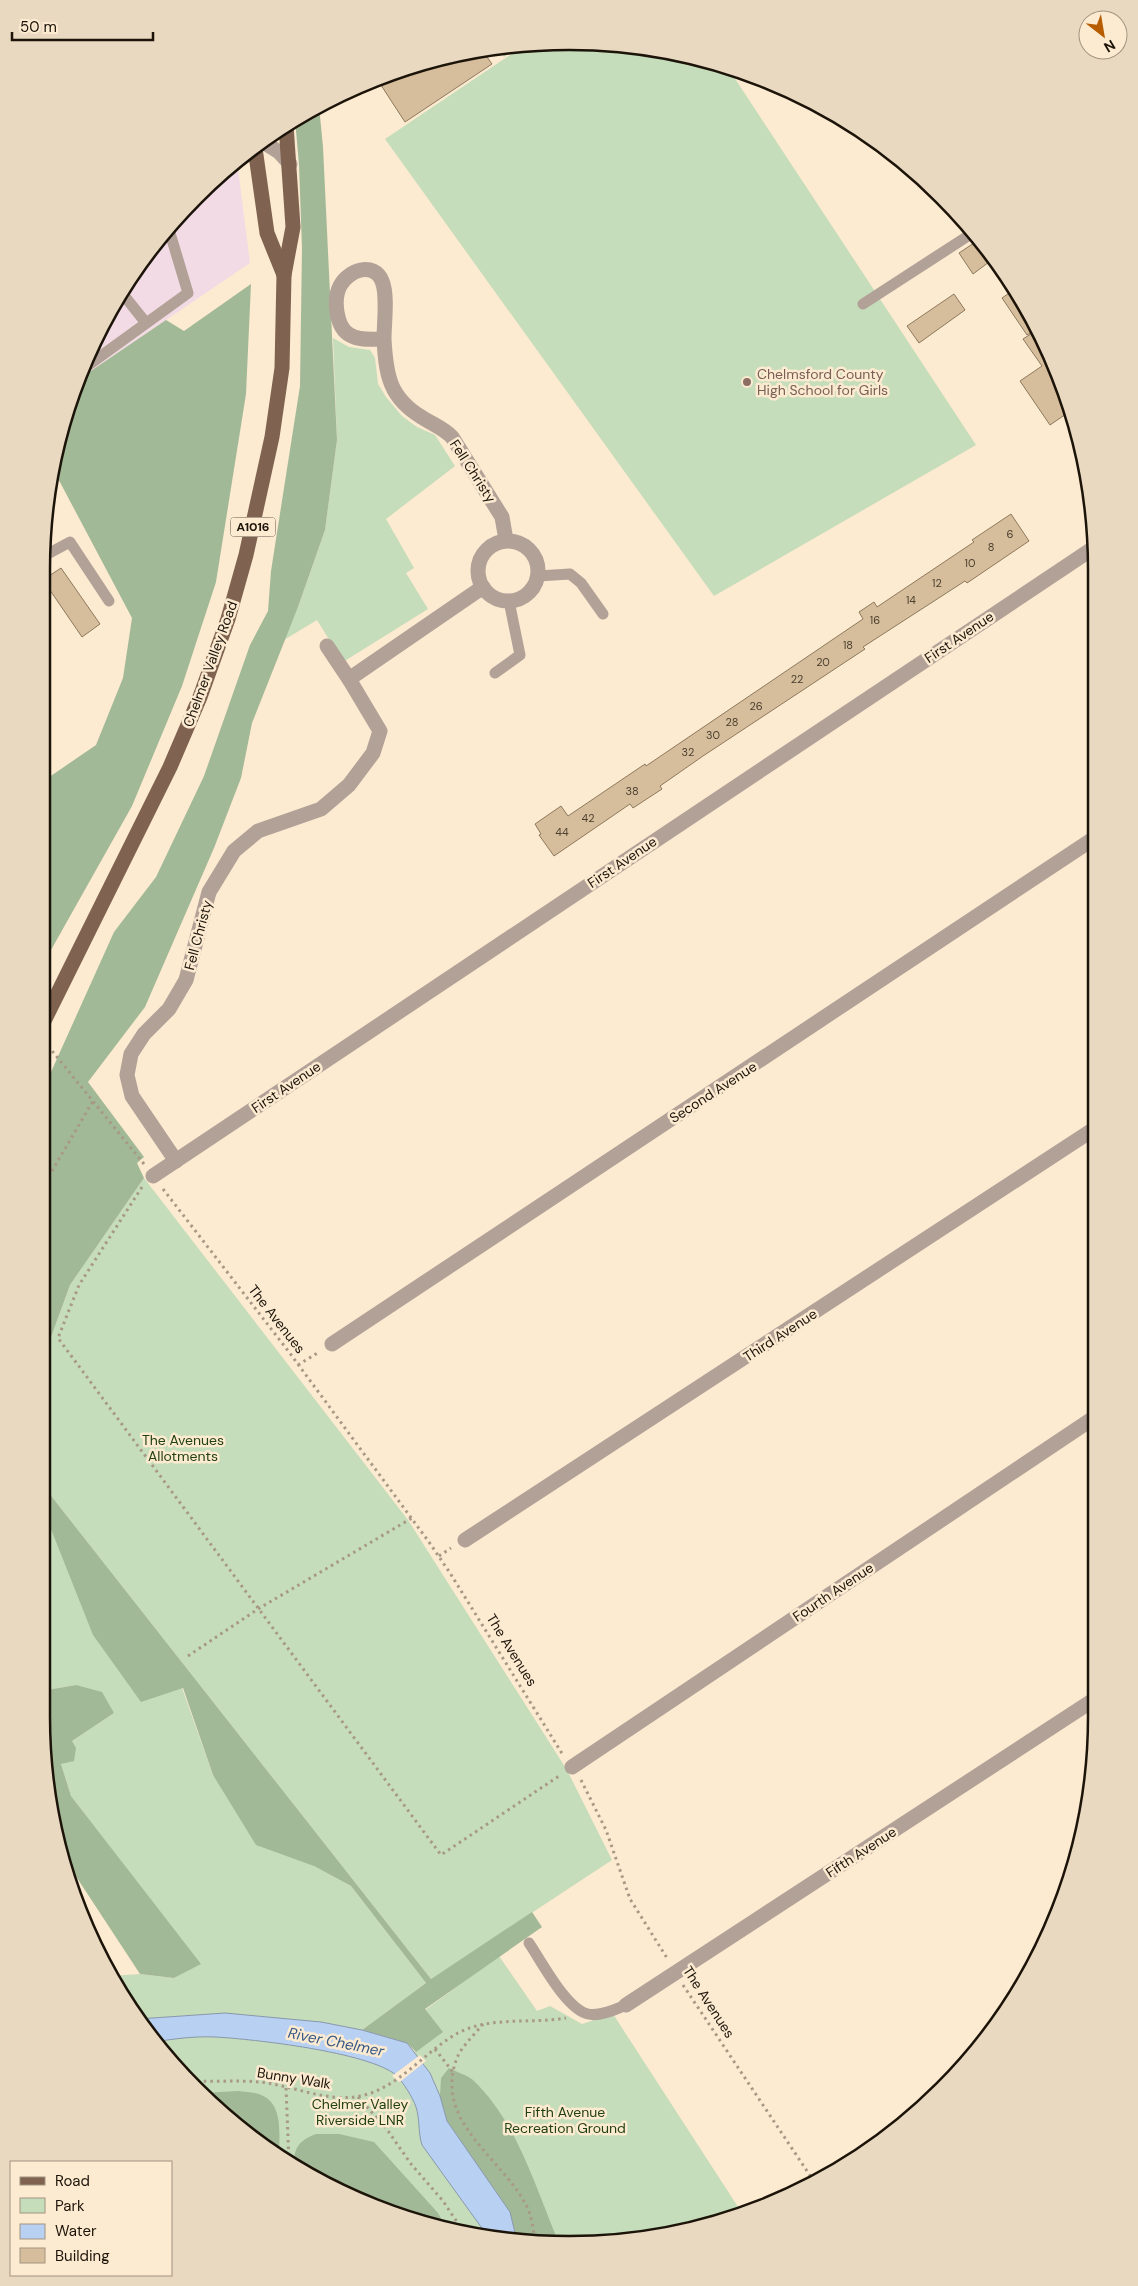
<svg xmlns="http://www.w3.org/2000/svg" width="1138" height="2286" font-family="'DM Sans',sans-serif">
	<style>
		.education { fill: #f3dbe6 }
		.green { fill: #c5ddba }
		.forest { fill: #a2b997 }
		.water { fill: #b8d0f2; stroke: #8998ac }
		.pier { fill: #fcead1 }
		.building { fill: #d6be9c; stroke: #8d795c }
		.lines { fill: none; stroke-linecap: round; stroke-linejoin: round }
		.path { stroke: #a79985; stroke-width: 3; stroke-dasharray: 2.5 4; stroke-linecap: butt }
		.lane { stroke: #b2a197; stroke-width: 11 }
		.street { stroke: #b2a197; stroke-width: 15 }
		.primary { stroke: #7f6350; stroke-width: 15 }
		.education-dot { fill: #8d6e63; stroke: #fcead1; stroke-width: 2 }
		.labels { text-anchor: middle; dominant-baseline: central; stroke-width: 5; stroke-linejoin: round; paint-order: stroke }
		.number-label { font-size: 11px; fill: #4a3e2e }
		.shield { fill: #fcead1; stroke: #5f5445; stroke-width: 1 }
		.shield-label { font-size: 12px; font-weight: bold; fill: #1c1409 }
		.education-label { font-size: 14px; fill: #785e54; stroke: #fcead1; text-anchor: start }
		.street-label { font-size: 14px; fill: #1c1409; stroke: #fcead1 }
		.park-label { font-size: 14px; fill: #224110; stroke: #fcead1 }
		.water-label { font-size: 15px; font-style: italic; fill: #375986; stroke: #fcead1 }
		.rim { fill: none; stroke: #1c1409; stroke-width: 2.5 }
	</style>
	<rect width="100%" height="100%" fill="#fcead1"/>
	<path class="education" d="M237,161L250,263L79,379L96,336L150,248L221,172Z"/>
	<g class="green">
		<path d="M603,42L705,59L728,68L976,445L714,596L385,139L525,45Z"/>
		<path d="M522,45L504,57L497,46H500Z"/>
		<path d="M333,338L349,347L370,350L375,358L378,384L386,397L402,416L417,427L435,435L455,466L386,519L414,568L406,573L428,609L343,662L317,620L284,640L298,607L325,530L337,440Z"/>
		<path d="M144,1178L408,1520L567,1770L612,1860L431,1979L41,1483L42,1362L70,1285Z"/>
		<path d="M41,1513H45L182,1688L213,1775L314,1866L351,1886L426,1983L362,2030L416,2052L425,2010L499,1956L537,2011L550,2006L582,2024L613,2014L742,2213L706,2227L638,2240L535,2244L466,2235L367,2205L305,2174L221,2114L150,2038L110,1976L140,1974L174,1978L200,1964L71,1796L61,1764L72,1741L114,1713L76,1685L41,1691Z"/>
	</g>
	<g class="forest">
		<path d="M319,106L323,147L337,440L325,530L298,607L252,723L241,778L214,848L145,1007L88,1082L144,1157L137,1163L144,1178L70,1285L42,1362V1092L114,932L156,877L204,776L250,645L268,611L271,571L300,386L302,248L299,165L295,119Z"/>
		<path d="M251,284L246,394L216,582L182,686L132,806L42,966V782L96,745L123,678L132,618L53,469L59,433L79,379L166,320L184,331Z"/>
		<path d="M41,1483L431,1979L532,1912L542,1927L425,2009L443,2032L416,2052L407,2043L362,2030L426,1983L351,1886L314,1866L256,1845L213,1775L183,1688L141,1702L93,1635L45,1514L41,1513Z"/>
		<path d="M76,1685L102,1692L114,1713L72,1741L76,1748L74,1761L61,1764L71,1796L201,1964L174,1978L140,1974L60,1852L51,1820L41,1717V1691Z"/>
		<path d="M449,2068C456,2072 467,2075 473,2080C518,2123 535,2187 559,2243L535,2244L517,2241L510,2212L447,2121L440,2096L441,2078Z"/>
		<path d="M238,2091C245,2092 255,2092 261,2095C284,2104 279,2136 279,2155L221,2114L202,2093Z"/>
		<path d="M316,2134H339L374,2142L438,2213L447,2229C394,2213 339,2198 293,2166C295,2147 298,2141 316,2134Z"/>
	</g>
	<path class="water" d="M225,2013L321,2022L362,2030L407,2043L430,2073L440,2096L447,2121L510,2212L517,2241L489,2238L422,2145C418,2133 420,2119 416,2107C413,2098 403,2082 396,2075C368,2052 253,2039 215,2037C195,2036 173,2039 154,2042L138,2019Z"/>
	<path class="pier" d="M420,2055L426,2061L401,2081L399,2082L392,2076Z"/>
	<g class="building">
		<path d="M482,50L492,64L405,122L377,79L399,69Z"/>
		<path d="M977,241L993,259L973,274L959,253Z"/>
		<path d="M1015,289L1036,329L1027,335L1002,298Z"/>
		<path d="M954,294L965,310L919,343L907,326Z"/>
		<path d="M1037,330L1057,367L1069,412L1050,425L1020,381L1042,366L1023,339Z"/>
		<path d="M1011,514L1029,541L967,583L965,581L863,647L865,649L703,756L660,786L662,789L633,808L630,804L554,856L539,835L541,834L535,824L561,806L568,816L645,764L646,766L863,619L859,612L874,602L877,607L974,542L972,540Z"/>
		<path d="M61,568L100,624L82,637L43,580Z"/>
	</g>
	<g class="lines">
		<g class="path">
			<path d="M44,1041L144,1164"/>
			<path d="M142,1187L79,1285L58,1338L441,1855L559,1776"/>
			<path d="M42,1188L93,1101"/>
			<path d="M163,1189L289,1352L429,1542L450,1573L563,1755"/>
			<path d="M298,1365L319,1352"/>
			<path d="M439,1556L451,1548"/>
			<path d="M188,1656L258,1609L412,1518"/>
			<path d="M581,1780L606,1830L630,1899L667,1958"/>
			<path d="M683,1985L815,2183"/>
			<path d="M483,2024C475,2034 462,2046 457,2058C433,2120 499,2156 525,2203C532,2214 533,2231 536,2244"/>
			<path d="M435,2049L453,2072"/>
			<path d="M191,2081C213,2082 237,2080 259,2082C292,2085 327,2103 360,2096C398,2089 425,2051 458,2033C490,2016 532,2024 566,2018"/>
			<path d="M286,2088L289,2162"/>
			<path d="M358,2097L386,2128L411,2164L443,2201L465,2234"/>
		</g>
		<g class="lane">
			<path d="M122,293L146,323"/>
			<path d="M863,304L971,234"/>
			<path d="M83,369L188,293L170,233L161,236"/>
			<path d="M42,557L70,542L109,601"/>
			<path d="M538,576L570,574L581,583L603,614"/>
			<path d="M495,673L520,655L509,601"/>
			<path d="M529,1943C542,1962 566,2009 588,2014C600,2017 616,2009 626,2005"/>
		</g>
		<g class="street">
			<path d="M263,142L279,152L290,164"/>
			<path d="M384,339C384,323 388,295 382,281C374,261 348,270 340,286C333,299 336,328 350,335C360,341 373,339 384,339C386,375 389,398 423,418C434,425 443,428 452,437L502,517L506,540"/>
			<circle cx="508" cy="571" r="30"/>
			<path d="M327,646L349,679"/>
			<path d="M176,1161L132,1096L127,1075L131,1054L144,1034L169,1009L186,980L209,892L234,851L258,831L321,809L349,785L373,753L380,731L349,679L483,587"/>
			<path d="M153,1176L1092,549"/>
			<path d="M332,1344L1093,839"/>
			<path d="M465,1540L1094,1129"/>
			<path d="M572,1767L1095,1417"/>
			<path d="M626,2005L1095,1699"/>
		</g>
		<g class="primary">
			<path d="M255,148L267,233L284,275"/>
			<path d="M42,1025L170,767L200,697L228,619L246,555L272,437L282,368L284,275L293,227L286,125"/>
		</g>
	</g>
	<circle class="education-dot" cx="747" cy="382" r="5"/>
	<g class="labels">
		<g class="number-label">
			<text x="1010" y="534">6</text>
			<text x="991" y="547">8</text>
			<text x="970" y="563">10</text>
			<text x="937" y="583">12</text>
			<text x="911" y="600">14</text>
			<text x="875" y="620">16</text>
			<text x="848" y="645">18</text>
			<text x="823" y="662">20</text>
			<text x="797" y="679">22</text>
			<text x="756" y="706">26</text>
			<text x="732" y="722">28</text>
			<text x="713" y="735">30</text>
			<text x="688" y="752">32</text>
			<text x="632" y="791">38</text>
			<text x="588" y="818">42</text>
			<text x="562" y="832">44</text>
		</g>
		<rect class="shield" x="230.5" y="517.5" width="45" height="19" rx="4"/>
		<g class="shield-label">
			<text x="253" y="527">A1016</text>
		</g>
		<g class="education-label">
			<text x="757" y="374">Chelmsford County<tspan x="757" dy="16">High School for Girls</tspan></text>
		</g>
		<g class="street-label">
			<text transform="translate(473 471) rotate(57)">Fell Christy</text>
			<text transform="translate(959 637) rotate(-34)">First Avenue</text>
			<text transform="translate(210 664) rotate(-70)">Chelmer Valley Road</text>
			<text transform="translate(622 862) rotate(-34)">First Avenue</text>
			<text transform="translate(198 935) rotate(-75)">Fell Christy</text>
			<text transform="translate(286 1087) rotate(-34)">First Avenue</text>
			<text transform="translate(713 1092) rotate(-33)">Second Avenue</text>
			<text transform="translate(277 1319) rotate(52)">The Avenues</text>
			<text transform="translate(780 1335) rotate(-33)">Third Avenue</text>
			<text transform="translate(833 1592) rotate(-34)">Fourth Avenue</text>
			<text transform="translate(512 1650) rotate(58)">The Avenues</text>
			<text transform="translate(861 1852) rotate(-33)">Fifth Avenue</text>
			<text transform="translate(709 2002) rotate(57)">The Avenues</text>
			<text transform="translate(294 2078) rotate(9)">Bunny Walk</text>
		</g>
		<g class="park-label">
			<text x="183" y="1440">The Avenues<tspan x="183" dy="16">Allotments</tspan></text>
			<text x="360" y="2104">Chelmer Valley<tspan x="360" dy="16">Riverside LNR</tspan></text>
			<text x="565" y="2112">Fifth Avenue<tspan x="565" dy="16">Recreation Ground</tspan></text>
		</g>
		<g class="water-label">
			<text transform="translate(336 2042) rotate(11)">River Chelmer</text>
		</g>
	</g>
	<path d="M0 0H1138V2286H0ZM569 50H569A519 519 0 0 1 1088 569V1717A519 519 0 0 1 569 2236H569A519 519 0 0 1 50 1717V569A519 519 0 0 1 569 50Z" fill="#ead9c1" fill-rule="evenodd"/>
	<path class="rim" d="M569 50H569A519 519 0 0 1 1088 569V1717A519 519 0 0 1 569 2236H569A519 519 0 0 1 50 1717V569A519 519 0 0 1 569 50Z"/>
	<rect x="10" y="2161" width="162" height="115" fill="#fcead1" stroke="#a29481"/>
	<rect x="20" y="2177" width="25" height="8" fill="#7f6350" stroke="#a29481"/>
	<text x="55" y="2186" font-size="15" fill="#1c1409">Road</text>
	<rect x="20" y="2198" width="25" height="15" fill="#c5ddba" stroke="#a29481"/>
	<text x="55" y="2211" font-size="15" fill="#1c1409">Park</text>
	<rect x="20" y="2224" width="25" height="15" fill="#b8d0f2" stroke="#a29481"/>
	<text x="55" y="2236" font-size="15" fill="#1c1409">Water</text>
	<rect x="20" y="2248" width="25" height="15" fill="#d6be9c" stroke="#a29481"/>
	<text x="55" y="2261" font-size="15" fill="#1c1409">Building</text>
	<g transform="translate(1103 35) rotate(149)"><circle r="24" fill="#fcead1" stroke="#a29481"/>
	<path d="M0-4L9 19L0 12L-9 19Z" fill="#b85c00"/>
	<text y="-8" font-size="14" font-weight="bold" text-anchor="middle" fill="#1c1409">N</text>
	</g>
	<path d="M12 32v8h141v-8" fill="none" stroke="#1c1409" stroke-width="2.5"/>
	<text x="20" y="32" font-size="15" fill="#1c1409" stroke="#fcead1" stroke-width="4" paint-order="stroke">50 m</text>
</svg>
